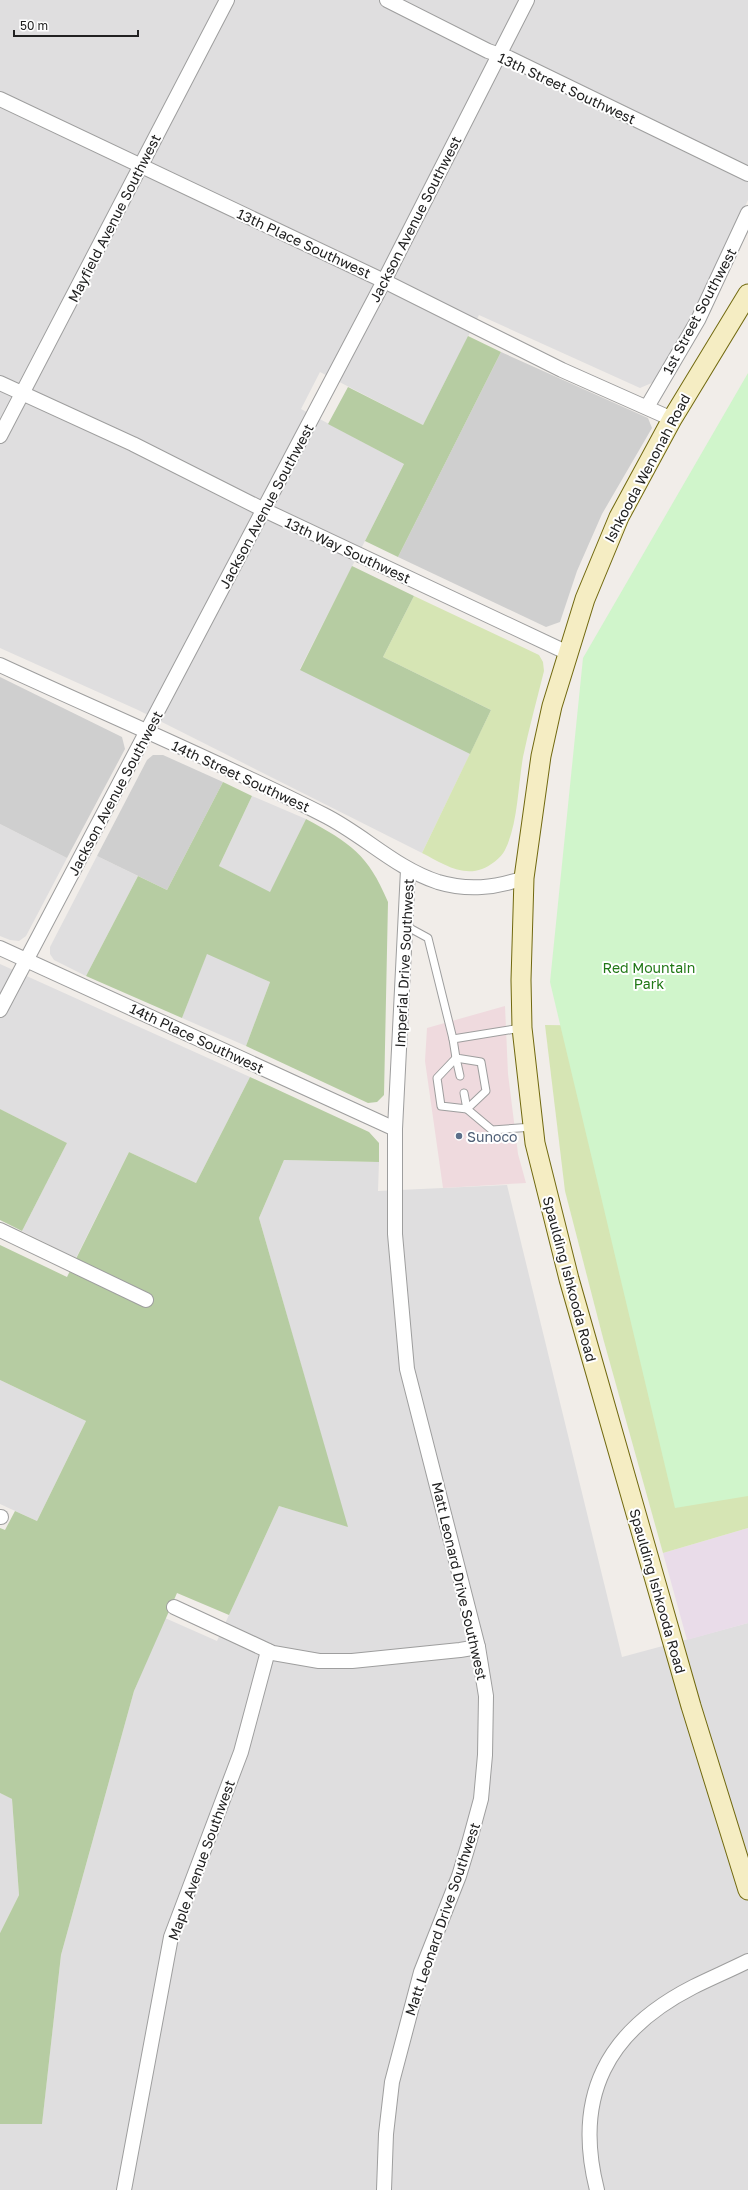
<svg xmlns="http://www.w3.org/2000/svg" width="748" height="2190" font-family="'Golos Text',sans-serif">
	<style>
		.residential { fill: #dfdedf }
		.commercial { fill: #efdade }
		.industrial { fill: #e9dce9 }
		.religious { fill: #cfcfcf }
		.grass { fill: #d6e5b4 }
		.forest { fill: #b6cca2 }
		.park { fill: #d0f5cb }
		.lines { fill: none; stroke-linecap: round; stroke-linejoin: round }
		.lane-casing { stroke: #9e9e9e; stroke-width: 9 }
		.street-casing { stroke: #9e9e9e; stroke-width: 16 }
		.secondary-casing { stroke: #71690f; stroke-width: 21 }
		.lane { stroke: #fff; stroke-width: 7 }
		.street { stroke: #fff; stroke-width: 14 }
		.secondary { stroke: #f5edc3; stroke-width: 19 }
		.service-dot { fill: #5c6f8a; stroke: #fff; stroke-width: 1.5 }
		.labels { text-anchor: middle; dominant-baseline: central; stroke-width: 4; stroke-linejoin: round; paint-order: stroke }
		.street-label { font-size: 14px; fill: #212121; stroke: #fff }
		.park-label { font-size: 14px; fill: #217816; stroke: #fff }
		.service-label { font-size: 14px; fill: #4e5e75; stroke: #fff; text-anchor: start }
	</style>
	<rect width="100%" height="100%" fill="#f1ede9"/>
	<g class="residential">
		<path d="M0,0H748V200L705,292L654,382L640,388L479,315L423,425L320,372L301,409L404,464L300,669L470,754L422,853L138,710L0,648Z"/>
		<path d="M252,796L306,819L270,893L219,866Z"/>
		<path d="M0,824L67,858L26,936L19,941L10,940L0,936Z"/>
		<path d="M97,856L138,876L86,976L54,960L50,954V947Z"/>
		<path d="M207,953L270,982L246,1046L182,1018Z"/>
		<path d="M0,964L250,1077L196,1183L129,1152L76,1258L22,1231L67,1143L0,1109Z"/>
		<path d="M284,1160L379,1162L378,1191L507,1185L622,1657L748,1623V2190H0V2124L42,2123L61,1955L134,1691L165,1618L217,1641L279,1506L347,1526L259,1218Z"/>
		<path d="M0,1380L86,1421L37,1521L0,1504Z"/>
		<path d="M0,1793L12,1799L19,1895L0,1933Z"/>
	</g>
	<path class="commercial" d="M505,1006L508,1074L518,1154L526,1183L443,1188L425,1061L427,1028Z"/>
	<path class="industrial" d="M748,1528V1623L687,1640L663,1553Z"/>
	<g class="religious">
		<path d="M501,352L648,418L652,428L602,514L577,571L560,622L546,627L398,557Z"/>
		<path d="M0,677L122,737L125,749L67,858L0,824Z"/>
		<path d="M153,755H163L223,782L167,890L97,856L147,760Z"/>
	</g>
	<g class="grass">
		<path d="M414,596L539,655L543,662L544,671C537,699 529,728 523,757C518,785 518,824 505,850C501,858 490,866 482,869C461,877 440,862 422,853L491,710L383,657Z"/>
		<path d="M545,1025L620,1026L748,1400V1528L663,1553L603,1338L565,1191Z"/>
	</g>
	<g class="forest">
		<path d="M468,336L501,352L398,557L365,541L404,464L328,424L348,387L423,425Z"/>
		<path d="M352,566L414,596L383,657L491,710L470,754L300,670Z"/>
		<path d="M223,782L252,796L219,866L270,892L306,819C350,843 368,854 388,902L384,1095L377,1102L368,1103L246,1046L270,982L207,954L182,1018L86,976L138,876L167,890Z"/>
		<path d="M250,1077L369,1132L379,1143V1162L284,1160L259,1218L348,1527L279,1506L229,1615L177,1593L134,1691L61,1955L42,2124H0V1933L19,1895L12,1799L0,1793V1528L5,1530L15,1511L37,1521L86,1421L0,1380V1245L67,1277L129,1152L196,1183Z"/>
		<path d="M0,1109L67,1143L22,1231L0,1220Z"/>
	</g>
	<path class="park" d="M748,373V1496L675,1508L550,982L583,658Z"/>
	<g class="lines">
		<defs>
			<g id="lane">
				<path d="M406,926L428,938L453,1039"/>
				<path d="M521,1028L453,1039L456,1058L481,1062L486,1091L467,1109L492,1130L533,1127"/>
				<path d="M456,1058L437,1078L441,1106L467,1109L464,1093"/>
				<path d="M456,1058L460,1076"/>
			</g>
			<g id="street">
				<path d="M387,0L488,51L509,58L748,174"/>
				<path d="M0,99L384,281L562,370L672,419"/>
				<path d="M0,383L133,444L264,510L568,653"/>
				<path d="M647,407L698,320L748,213"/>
				<path d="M0,436L227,0"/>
				<path d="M0,665C108,715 218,761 324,815C364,835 395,868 438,882C468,891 495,888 524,878"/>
				<path d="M0,948L395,1129"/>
				<path d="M0,1010L384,281L527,0"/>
				<path d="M0,1230L146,1300"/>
				<path d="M0,1517H1"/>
				<path d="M174,1607L273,1653L319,1661H352L460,1650L478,1647"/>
				<path d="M124,2190L171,1937L241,1752L268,1651"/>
				<path d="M384,2190L386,2134L392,2082L421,1972L459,1876L469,1843L481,1799L485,1755L486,1696L478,1647L407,1369L395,1234V1129L408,870"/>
				<path d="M597,2190C573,2096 607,2031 693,1987C711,1978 730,1970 748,1961"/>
			</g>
			<path id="secondary" d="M748,294L672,419L619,517L585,599L552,706L541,756L524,878L521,980L522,1028L535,1143L569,1279L691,1706L748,1890"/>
		</defs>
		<use href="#lane" class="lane-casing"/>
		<use href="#street" class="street-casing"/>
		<use href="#secondary" class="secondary-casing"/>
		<use href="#lane" class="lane"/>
		<use href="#street" class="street"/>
		<use href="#secondary" class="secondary"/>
	</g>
	<circle class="service-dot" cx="459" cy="1136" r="4"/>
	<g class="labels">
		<g class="street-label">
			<text transform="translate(567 88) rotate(25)">13th Street Southwest</text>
			<text transform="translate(114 218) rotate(-63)">Mayfield Avenue Southwest</text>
			<text transform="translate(415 219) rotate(-63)">Jackson Avenue Southwest</text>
			<text transform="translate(304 243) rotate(25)">13th Place Southwest</text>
			<text transform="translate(699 311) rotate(-62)">1st Street Southwest</text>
			<text transform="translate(647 468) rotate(-62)">Ishkooda Wenonah Road</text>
			<text transform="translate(266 506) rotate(-62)">Jackson Avenue Southwest</text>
			<text transform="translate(348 550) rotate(25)">13th Way Southwest</text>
			<text transform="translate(241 776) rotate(25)">14th Street Southwest</text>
			<text transform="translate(115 793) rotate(-62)">Jackson Avenue Southwest</text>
			<text transform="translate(404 963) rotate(-87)">Imperial Drive Southwest</text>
			<text transform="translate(197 1038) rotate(25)">14th Place Southwest</text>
			<text transform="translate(570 1279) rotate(75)">Spaulding Ishkooda Road</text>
			<text transform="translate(460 1581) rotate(77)">Matt Leonard Drive Southwest</text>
			<text transform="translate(658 1591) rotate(74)">Spaulding Ishkooda Road</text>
			<text transform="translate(201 1860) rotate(-70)">Maple Avenue Southwest</text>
			<text transform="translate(442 1919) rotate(-71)">Matt Leonard Drive Southwest</text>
		</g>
		<g class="park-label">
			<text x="649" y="967">Red Mountain<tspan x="649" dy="16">Park</tspan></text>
		</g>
		<g class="service-label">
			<text x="467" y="1136">Sunoco</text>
		</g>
	</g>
	<path d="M14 30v6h124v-6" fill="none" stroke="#212121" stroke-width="2"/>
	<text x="20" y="30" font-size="12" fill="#212121" stroke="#ffffff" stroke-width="3" paint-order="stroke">50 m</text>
</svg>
